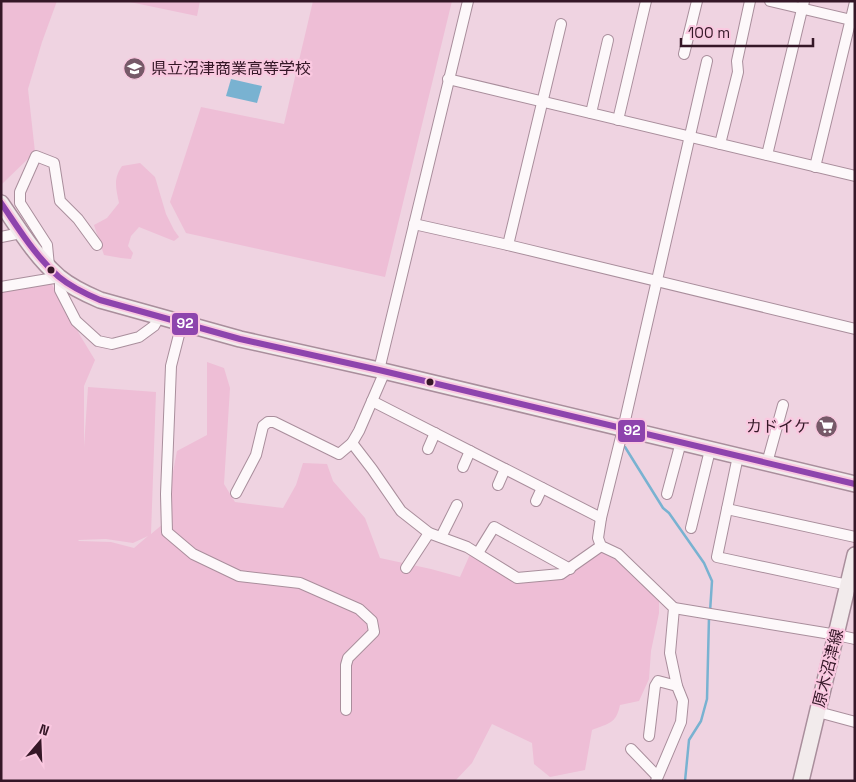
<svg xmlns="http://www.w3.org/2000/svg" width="856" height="782" font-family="'Space Grotesk','Noto Sans JP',sans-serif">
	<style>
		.green { fill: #eebed6; fill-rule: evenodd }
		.water { fill: #79b2d1 }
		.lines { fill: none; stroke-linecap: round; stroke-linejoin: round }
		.stream { stroke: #79b2d1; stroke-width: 2.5 }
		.minor-casing { stroke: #a98e9c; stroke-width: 12 }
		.secondary-casing { stroke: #a98e9c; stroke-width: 18 }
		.minor { stroke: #fdf8fa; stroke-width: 10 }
		.secondary { stroke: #f2ebec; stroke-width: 15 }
		.bus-1-casing { stroke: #fac8e0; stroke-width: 10 }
		.bus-1 { stroke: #8e44ad; stroke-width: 6 }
		.bus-dot { fill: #351727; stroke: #fac8e0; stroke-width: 2 }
		.labels { text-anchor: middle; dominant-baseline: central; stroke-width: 4.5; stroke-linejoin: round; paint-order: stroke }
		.poi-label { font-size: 16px; fill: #351727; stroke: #fac8e0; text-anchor: start }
		.street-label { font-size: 16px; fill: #351727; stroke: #fac8e0 }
		.line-badge { stroke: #fac8e0; stroke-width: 2 }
		.badge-label { font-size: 14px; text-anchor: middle; font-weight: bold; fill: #fff }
	</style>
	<rect width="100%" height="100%" fill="#efd3e1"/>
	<g class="green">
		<path d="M1,1H57L42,42L28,89L35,152L2,184Z"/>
		<path d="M125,1H200L197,16Z"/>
		<path d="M313,1H452L385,277L186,233L170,202L201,107L284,124Z"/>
		<path d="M140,163L155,177L166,214L174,230L179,237L174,241L139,227L131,236L128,246L133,253L131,259L121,258L104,255L94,225L107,218L119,203C116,188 113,179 122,166Z"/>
		<path d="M51,283L81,337L95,360L84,386V447L88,387L156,392L151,534L163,524L177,451L207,435V362L224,368L230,388L224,484L235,502L283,508L296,485L303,463L327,464L333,481L365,518L380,558L431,569L460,577L472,550L519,580H552L572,572L601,546L659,594V613L651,651L649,679L639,701L620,705C616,724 609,723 592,730L585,770L550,777L534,764L532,743L492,724L472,763L455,781H1V291ZM148,536L134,548L111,542L79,541L78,540L106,539L133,543Z"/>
	</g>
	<path class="water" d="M231,79L262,86L257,103L226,96Z"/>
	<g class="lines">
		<g class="stream">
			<path d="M625,447L663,508L669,513L704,563L712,581L710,612"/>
			<path d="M685,781L689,740L701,721L707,699L709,617"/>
		</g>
		<defs>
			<g id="minor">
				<path d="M770,1L855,21"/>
				<path d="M684,54L697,1"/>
				<path d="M448,79L855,176"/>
				<path d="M591,113L608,40"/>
				<path d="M618,120L646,1"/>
				<path d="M720,144L738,72L737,61L750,1"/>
				<path d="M767,155L804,1"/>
				<path d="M815,167L855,2"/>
				<path d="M414,224L508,245L855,329"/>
				<path d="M1,237L21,233"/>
				<path d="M508,245L561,24"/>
				<path d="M49,266L47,245L20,203V192L36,156L54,163L60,201L78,219L97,245"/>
				<path d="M1,287L60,277V290L76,321L98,341L112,344L139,337L154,326L159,317"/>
				<path d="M182,323L171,366L166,494L167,532L193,554L239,576L300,583L359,609L372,621L374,632L348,658L346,665V710"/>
				<path d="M379,370L468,1"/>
				<path d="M372,401L601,518"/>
				<path d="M352,443L372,469L401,511L429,533L467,547L517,578L561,574L601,546"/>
				<path d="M428,449L435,433"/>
				<path d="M738,456L717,557L848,585"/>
				<path d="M767,463L783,405"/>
				<path d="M463,467L470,451"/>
				<path d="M498,485L505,469"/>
				<path d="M236,493L256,455L263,426L268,422H274L339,454L352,443L359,431L385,371"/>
				<path d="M667,494L681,442"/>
				<path d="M536,501L542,488"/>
				<path d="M727,509L855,537"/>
				<path d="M691,528L710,450"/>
				<path d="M441,537L457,505"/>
				<path d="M478,553L494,527L570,569"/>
				<path d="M406,568L429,533"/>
				<path d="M674,608L837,635L855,639"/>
				<path d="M818,712L855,722"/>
				<path d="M649,736L655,686L658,681L677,686"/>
				<path d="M631,749L657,776"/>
				<path d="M656,781L681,722L683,701L677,686L670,653L674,608L618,554L601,546L598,538L601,518L623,429L707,61"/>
			</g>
			<g id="secondary">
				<path d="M1,203C19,229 35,256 59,277C71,287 86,294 100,300L240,339L379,370L855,484"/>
				<path d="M801,781L855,555"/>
			</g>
		</defs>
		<use href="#minor" class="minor-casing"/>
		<use href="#secondary" class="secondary-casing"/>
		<use href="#minor" class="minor"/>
		<use href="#secondary" class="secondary"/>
		<defs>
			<path id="bus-1" d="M1,203C19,229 35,256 59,277C71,287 86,294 100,300L240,339L379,370L855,484"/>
		</defs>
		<use href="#bus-1" class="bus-1-casing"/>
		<use href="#bus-1" class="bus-1"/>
	</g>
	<defs>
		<symbol id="school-disc" viewBox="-11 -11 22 22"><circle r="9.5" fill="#765968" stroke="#fac8e0"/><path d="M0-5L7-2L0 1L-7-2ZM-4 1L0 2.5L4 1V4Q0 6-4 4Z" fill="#fff"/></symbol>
		<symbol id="supermarket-disc" viewBox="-11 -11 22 22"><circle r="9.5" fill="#765968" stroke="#fac8e0"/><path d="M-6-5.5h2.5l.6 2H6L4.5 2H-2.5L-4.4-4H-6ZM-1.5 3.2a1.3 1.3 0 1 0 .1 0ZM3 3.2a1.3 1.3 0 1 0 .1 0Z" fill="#fff"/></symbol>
	</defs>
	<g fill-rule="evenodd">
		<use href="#school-disc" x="122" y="56" width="25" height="25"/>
		<use href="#supermarket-disc" x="814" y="414" width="25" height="25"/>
	</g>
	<g class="bus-dot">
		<circle cx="51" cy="270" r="4.5"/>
		<circle cx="430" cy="382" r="4.5"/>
	</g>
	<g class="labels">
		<g class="poi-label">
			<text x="151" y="68">県立沼津商業高等学校</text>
			<text x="810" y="426" text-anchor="end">カドイケ</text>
		</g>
		<g class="street-label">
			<text transform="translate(828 668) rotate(-76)">原木沼津線</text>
		</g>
	</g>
	<g class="line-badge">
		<rect x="171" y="312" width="28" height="24" rx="5" fill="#8e44ad"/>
		<rect x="617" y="419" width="29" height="24" rx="5" fill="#8e44ad"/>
	</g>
	<g class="badge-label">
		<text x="185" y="328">92</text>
		<text x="632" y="435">92</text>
	</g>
	<rect width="856" height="782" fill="none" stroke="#351727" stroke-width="5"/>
	<g transform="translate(40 742) rotate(19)" stroke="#fac8e0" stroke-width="4" paint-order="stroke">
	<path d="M0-4L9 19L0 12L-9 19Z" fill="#351727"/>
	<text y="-8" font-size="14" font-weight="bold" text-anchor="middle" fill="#351727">N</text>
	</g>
	<path d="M681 38v8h132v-8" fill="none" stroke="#351727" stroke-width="2.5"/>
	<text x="688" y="38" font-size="15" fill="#351727" stroke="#fac8e0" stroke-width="4" paint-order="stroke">100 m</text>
</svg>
